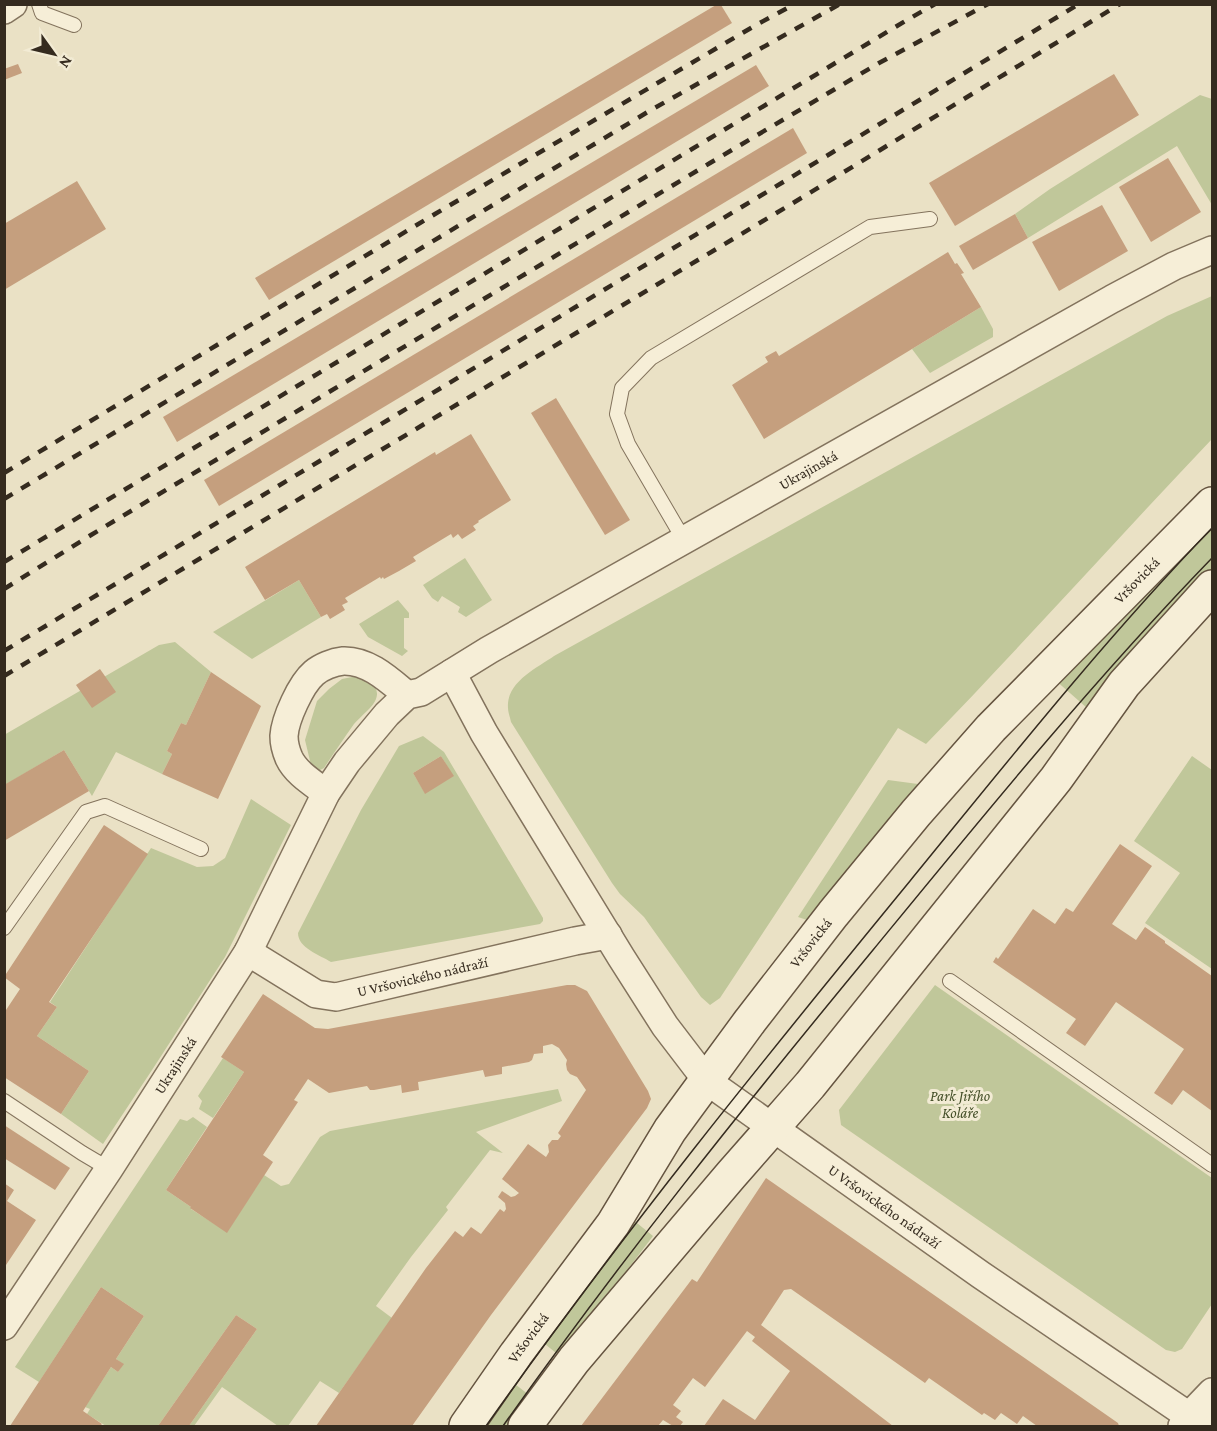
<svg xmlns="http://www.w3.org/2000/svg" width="1217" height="1431" font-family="'Crimson Pro',serif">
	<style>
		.green { fill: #c0c79a; fill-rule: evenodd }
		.building { fill: #c59f7e }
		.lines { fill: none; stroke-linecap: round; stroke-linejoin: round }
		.lane-casing { stroke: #83735d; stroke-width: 16 }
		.street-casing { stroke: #83735d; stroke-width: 30 }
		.secondary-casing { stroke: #655440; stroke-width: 36 }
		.lane { stroke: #f6eed7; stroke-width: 14 }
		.street { stroke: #f6eed7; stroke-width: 27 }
		.secondary { stroke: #f6eed7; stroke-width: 33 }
		.tram { stroke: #352b1f; stroke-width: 1.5 }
		.rail { stroke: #352b1f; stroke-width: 4.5; stroke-dasharray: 10 10; stroke-linecap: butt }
		.labels { text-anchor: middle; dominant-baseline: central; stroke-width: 6; stroke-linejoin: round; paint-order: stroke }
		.street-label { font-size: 15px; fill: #352b1f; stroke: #f2ebd4 }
		.park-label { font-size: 15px; font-style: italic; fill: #444f28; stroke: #f2ebd4 }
	</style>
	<rect width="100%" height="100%" fill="#eae1c5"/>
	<g class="green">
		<path d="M1200,95L1212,99V205L1177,146L1028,238L1015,214L1050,189Z"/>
		<path d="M1212,296V439C1116,540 1023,644 926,744L898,728L720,998L710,1005L701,997L644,917L620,894L612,883L511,722C510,717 508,712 508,708C506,682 537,668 554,656L1167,316Z"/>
		<path d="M981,307L993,329V337L930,373L912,349Z"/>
		<path d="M1212,516V569L1161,624L1087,708L1054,679Z"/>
		<path d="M465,558L492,600L466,617L458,612L460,607L442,596L438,602L432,598L423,585Z"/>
		<path d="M299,580L321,617L252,659L213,632Z"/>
		<path d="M398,600L409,613V618H404V648L408,651L402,656L368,637L359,624Z"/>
		<path d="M175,642L211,672L186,725L181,723L167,751L172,754L162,774L116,752L92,796L64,750L5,785L4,735L159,645Z"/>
		<path d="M357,676C367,679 381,686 376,699C374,706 360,717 354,724C344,738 334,753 324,768L318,771L311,765L305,740L317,701L329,689L342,679Z"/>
		<path d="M423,736L444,752L543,918V921L540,924L331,962C320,955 298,948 298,933L361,810L399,746ZM441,756L453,776L425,793L413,773Z"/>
		<path d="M1192,756L1212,770V969L1145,923L1180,873L1134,841Z"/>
		<path d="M888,780L918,784L807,920L798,917Z"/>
		<path d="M251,799L291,825L225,957L154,1067L103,1144L61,1114L89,1071L37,1036L57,1007L50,1002L151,848L197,867L213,866L225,858Z"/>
		<path d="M935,985L1098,1099L1212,1178V1304L1182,1349L1175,1352L1166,1350L841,1125L839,1110Z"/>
		<path d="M223,1058L244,1072L213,1118L199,1109L202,1101L198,1096Z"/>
		<path d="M558,1089L562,1101L476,1132L503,1153L490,1150L446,1207L448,1210L411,1257L376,1306L392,1318L339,1393L320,1381L288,1426H278L222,1387L194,1426H189L257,1329L236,1315L158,1426H106L87,1414L90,1409L85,1407L111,1367L118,1372L123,1364L116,1359L144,1316L101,1287L39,1382L15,1367L180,1119L187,1121L193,1117L207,1127L166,1190L191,1207V1209L227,1232L264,1175L281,1186L289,1184L320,1137L330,1131Z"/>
		<path d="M632,1219L653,1236L561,1357L540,1340Z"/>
		<path d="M511,1381L533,1398L512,1426H478Z"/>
	</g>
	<g class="building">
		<path d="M716,5H721L732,23L269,300L255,278Z"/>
		<path d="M18,64L22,73L4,80V69Z"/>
		<path d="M756,65L769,86L177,442L163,417Z"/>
		<path d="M1114,74L1139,115L955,226L929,183Z"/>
		<path d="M793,128L807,153L219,506L204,480Z"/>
		<path d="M1168,158L1201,212L1151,242L1119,187Z"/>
		<path d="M77,181L106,229L4,290V224Z"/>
		<path d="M1102,205L1128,251L1059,291L1032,242Z"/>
		<path d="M1015,214L1028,238L973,270L959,246Z"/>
		<path d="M948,252L955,264L957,263L964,273L961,274L981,307L764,439L732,385L768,362L765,357L776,351L779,356Z"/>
		<path d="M556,398L630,520L605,535L531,413Z"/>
		<path d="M471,434L511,500L478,521L479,522L473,526L476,530L462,539L458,534L453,538L451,534L413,557L416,561L399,571L384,579L383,577L381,579L380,577L345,598L348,602L342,605L345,610L330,619L327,614L321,617L299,580L265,600L245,567L435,452L436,455Z"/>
		<path d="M100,669L116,692L92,708L76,685Z"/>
		<path d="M211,672L261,706L218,799L162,774L172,754L167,751L181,723L186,725Z"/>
		<path d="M64,750L89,791L4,841V785Z"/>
		<path d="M441,756L454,776L425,794L413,773Z"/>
		<path d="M104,825L148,854L49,1002L57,1007L37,1036L89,1071L61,1114L4,1077V1013L20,989L4,977Z"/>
		<path d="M1120,844L1152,866L1112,924L1136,940L1145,927L1165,941V943L1212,976V1111L1183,1090L1172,1105L1154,1093L1184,1049L1116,1002L1085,1046L1066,1033L1076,1019L993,962L996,957L998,959L1033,909L1055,924L1066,908L1073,912Z"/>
		<path d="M567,985H575L587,991L648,1091L651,1099L647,1108L491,1315L412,1426H316L426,1268L455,1231L463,1237L471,1227L481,1234L500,1209L504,1212L506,1209L505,1203L498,1197L502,1191L511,1197L515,1196L519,1193L502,1179L528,1144L546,1157L549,1152L548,1145L552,1140H558L561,1136L558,1133L586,1090L577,1077L570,1074L567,1070L566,1064L567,1060L559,1048L552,1044L543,1046V1053L534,1054L532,1060L529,1062L502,1067V1074L485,1077L483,1070L418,1082L419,1090L402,1093L401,1085L374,1090H370L367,1086L329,1093L308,1079L294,1100L298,1102L263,1155L273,1162L227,1233L190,1208L191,1207L166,1190L244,1072L221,1057L263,994L315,1028L328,1029Z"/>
		<path d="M4,1125L70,1168L55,1190L4,1158Z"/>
		<path d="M766,1178L1118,1423L1119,1426H1037L1023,1416L1017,1424L1001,1413L995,1420L984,1413L982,1415L929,1378L925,1383L791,1289L784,1290L761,1325L893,1426H704L723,1399L755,1420L790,1371L752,1341L755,1337L747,1331L705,1387L693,1378L673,1405L681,1411L676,1417L683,1422L680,1426H673L663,1420L658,1426H581L692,1279L697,1282Z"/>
		<path d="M4,1183L14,1190L7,1201L36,1220L4,1268Z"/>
		<path d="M101,1287L144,1316L116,1359L124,1364L118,1372L111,1367L83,1411L102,1424L100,1426H10Z"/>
		<path d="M236,1315L257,1329L189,1426H158Z"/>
	</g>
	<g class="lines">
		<defs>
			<g id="lane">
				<path d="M39,4L42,13L74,25"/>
				<path d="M684,540L628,444L617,414L622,388L651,358L870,227L930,219"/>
				<path d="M4,928L86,812L105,806L201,849"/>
				<path d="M950,981L1212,1165"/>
				<path d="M4,1101L82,1153L109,1169"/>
			</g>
			<g id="street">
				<path d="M4,10L13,4"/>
				<path id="s1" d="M452,673L484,733L621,957L665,1026L707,1081L981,1275L1189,1416L1210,1426"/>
				<path d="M326,793C313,783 296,773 289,758C286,751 284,743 284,736C285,719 301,684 314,673C321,667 333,662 343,661C368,660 389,680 407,695"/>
				<path id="s2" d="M248,952L316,994L336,997L575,941L608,935"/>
				<path id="s3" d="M4,1326L109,1169L248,952L326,793L347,762L387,714L407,695L421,692L489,650L620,576L1112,299L1174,266L1212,250"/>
				<path d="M1182,1426L1189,1416L1212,1392"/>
			</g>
			<g id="secondary">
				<path id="s4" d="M466,1426L516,1354L613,1224L670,1130L750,1021L833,914L916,813L991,728L1212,504"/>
				<path d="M525,1426L574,1360L731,1175L810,1085L1056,779L1124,684L1212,587"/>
			</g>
		</defs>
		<use href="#lane" class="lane-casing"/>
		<use href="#street" class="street-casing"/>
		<use href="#secondary" class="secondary-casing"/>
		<use href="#lane" class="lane"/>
		<use href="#street" class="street"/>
		<use href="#secondary" class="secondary"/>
		<g class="tram">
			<path d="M486,1426C619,1238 764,1059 910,881C1008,761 1105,639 1212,528"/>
			<path d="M503,1426C619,1262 745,1105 873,950C983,816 1092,682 1212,558"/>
		</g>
		<g class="rail">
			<path d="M4,473L435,214L756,25L795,4"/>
			<path d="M4,499L651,110L840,4"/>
			<path d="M4,562L907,20L935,4"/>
			<path d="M4,589L91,535L710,163L879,63L988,4"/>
			<path d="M4,651L1079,4"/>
			<path d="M4,676L793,203L1120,4"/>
		</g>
	</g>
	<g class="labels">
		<g class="street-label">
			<text stroke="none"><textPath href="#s3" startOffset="1212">Ukrajinská</textPath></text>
			<text stroke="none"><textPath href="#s4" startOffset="1082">Vršovická</textPath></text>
			<text stroke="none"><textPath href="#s4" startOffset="594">Vršovická</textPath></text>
			<text stroke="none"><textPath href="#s2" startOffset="189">U Vršovického nádraží</textPath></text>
			<text stroke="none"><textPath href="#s3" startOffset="312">Ukrajinská</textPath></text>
			<text stroke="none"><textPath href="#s1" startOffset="699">U Vršovického nádraží</textPath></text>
			<text stroke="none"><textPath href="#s4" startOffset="108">Vršovická</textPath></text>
		</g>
		<g class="park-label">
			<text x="960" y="1096">Park Jiřího<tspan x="960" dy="17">Koláře</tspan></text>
		</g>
	</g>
	<rect width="1217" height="1431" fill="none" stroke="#352b1f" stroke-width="12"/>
	<g transform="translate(54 54) rotate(124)" stroke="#f2ebd4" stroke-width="4.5" paint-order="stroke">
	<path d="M0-4.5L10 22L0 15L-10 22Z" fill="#352b1f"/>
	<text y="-9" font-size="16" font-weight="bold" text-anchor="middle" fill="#352b1f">N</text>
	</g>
</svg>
